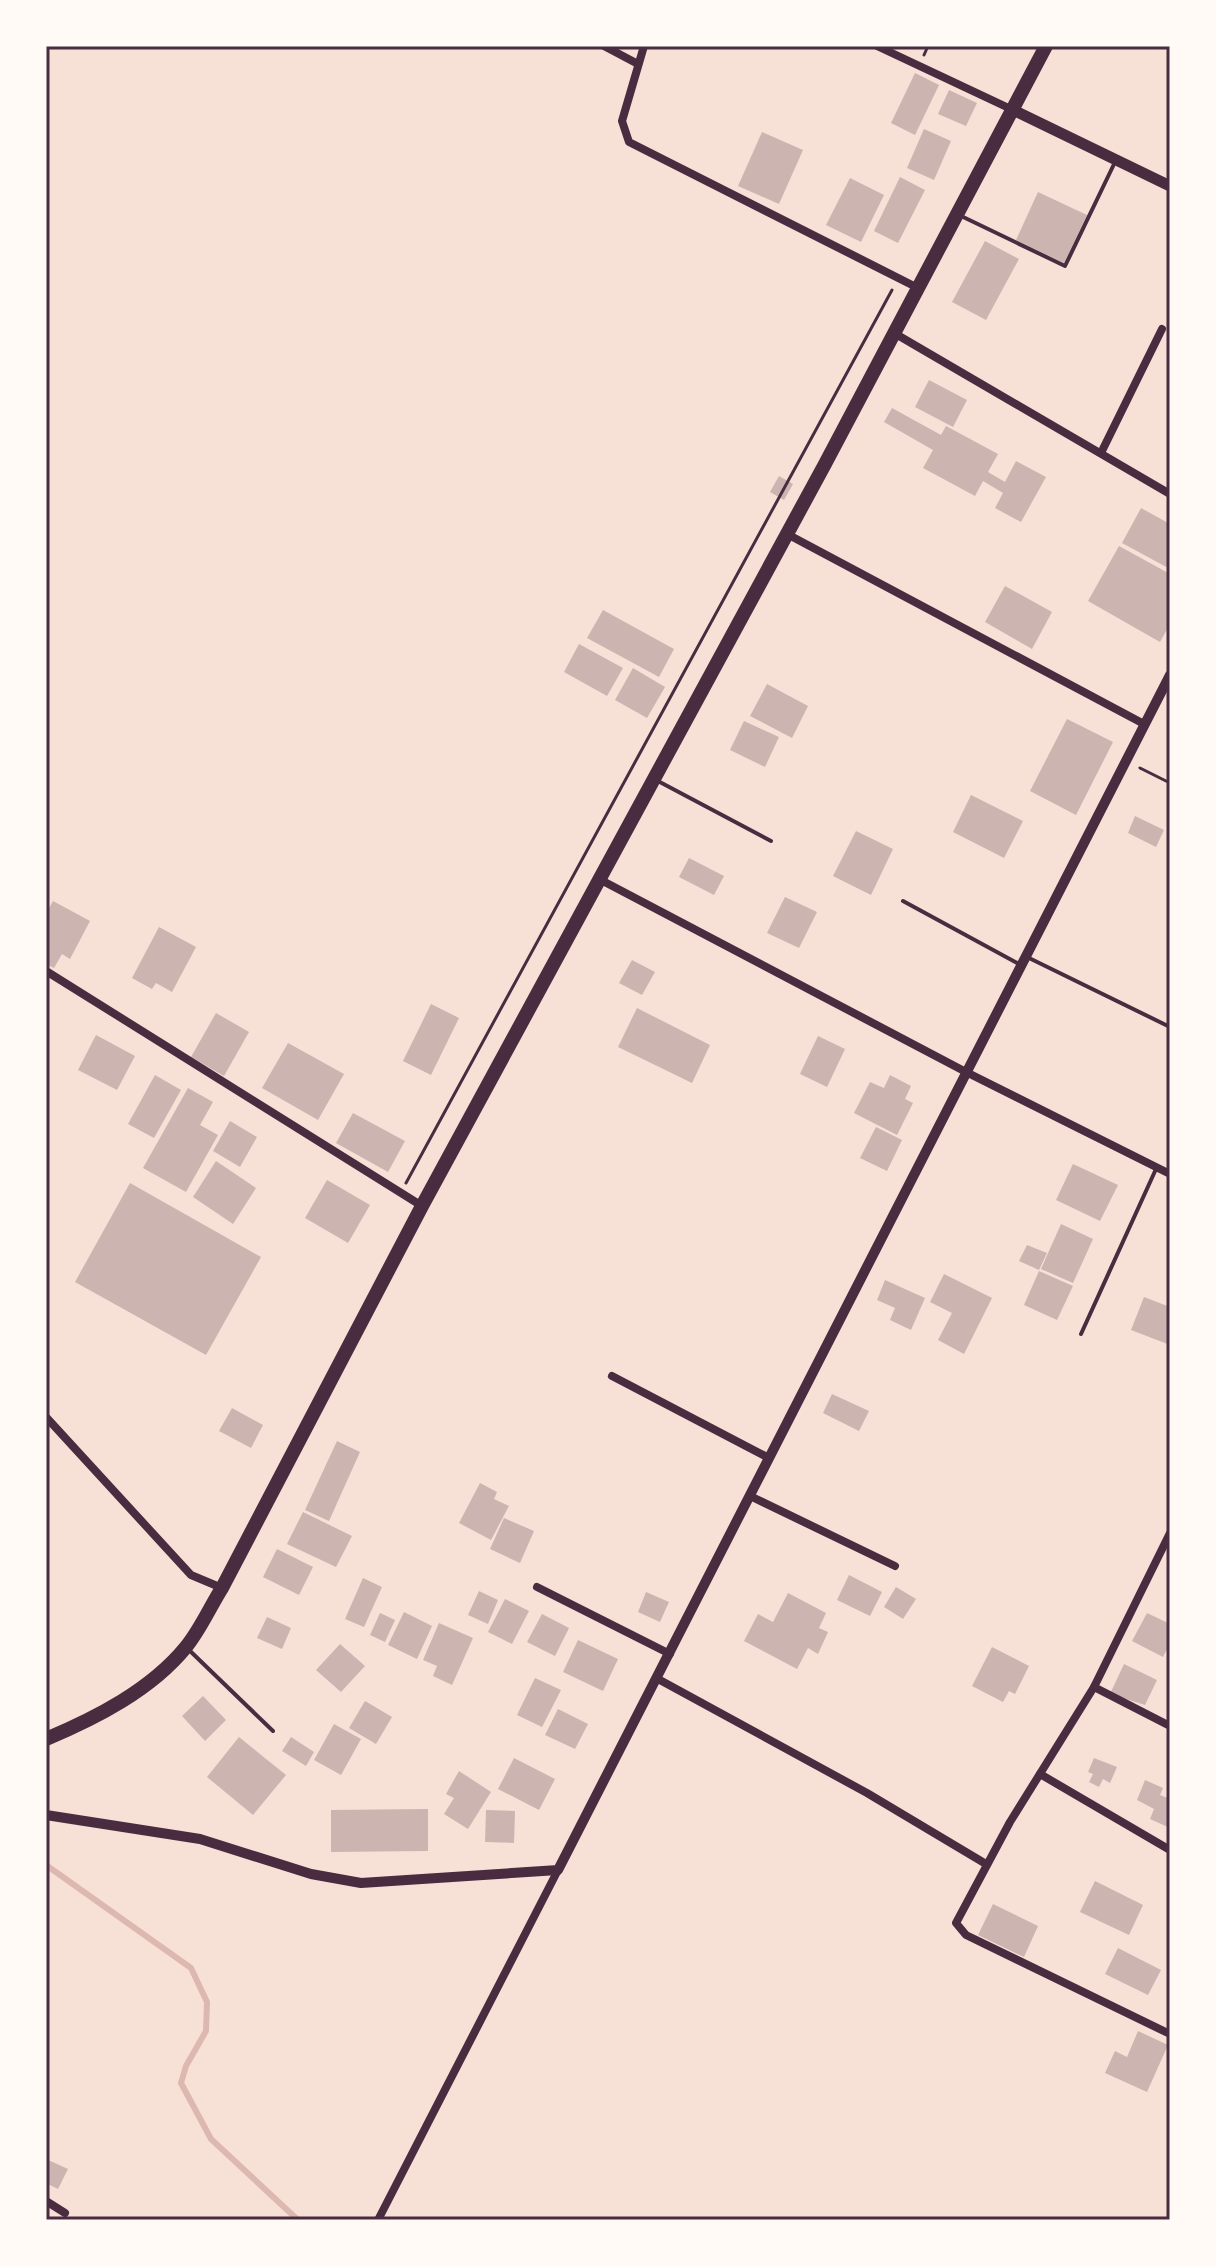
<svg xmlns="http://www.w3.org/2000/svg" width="1216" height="2266" font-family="'Fira Sans Condensed',sans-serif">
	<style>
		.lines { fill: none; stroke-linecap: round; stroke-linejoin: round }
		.stream { stroke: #dcb8b0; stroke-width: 6 }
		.building { fill: #ccb4b1 }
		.path { stroke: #4a2c40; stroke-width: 3 }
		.service { stroke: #4a2c40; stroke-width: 4 }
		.minor { stroke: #4a2c40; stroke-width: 8 }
		.tertiary { stroke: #4a2c40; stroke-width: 10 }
		.secondary { stroke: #4a2c40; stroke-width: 11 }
		.trunk { stroke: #4a2c40; stroke-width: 14 }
		.neatline { fill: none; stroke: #4a2c40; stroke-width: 3 }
	</style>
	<rect width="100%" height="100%" fill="#f7e1d7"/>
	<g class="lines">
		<path class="stream" d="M46,1865L191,1968L207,2002L206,2031L186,2066L181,2083L211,2139L298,2220"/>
	</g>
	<g class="building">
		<path d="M915,73L939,85L915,135L891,123Z"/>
		<path d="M949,90L977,103L966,126L938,114Z"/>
		<path d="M924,129L951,141L934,180L907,168Z"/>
		<path d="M762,132L803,150L779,204L738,186Z"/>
		<path d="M900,177L925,190L898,243L874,231Z"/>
		<path d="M850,178L884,195L861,242L826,225Z"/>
		<path d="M1038,192L1087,215L1064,263L1016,240Z"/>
		<path d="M985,241L1019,259L986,320L952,302Z"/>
		<path d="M929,380L967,400L953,427L915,407Z"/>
		<path d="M892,408L941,435L946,426L998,454L988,472L1005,482L1016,461L1046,477L1021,522L995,508L1003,493L983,481L975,496L923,468L933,450L884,422Z"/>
		<path d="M779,476L793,484L784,500L770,492Z"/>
		<path d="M1141,508L1170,524V569L1122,543Z"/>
		<path d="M1119,546L1170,574V624L1160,642L1088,601Z"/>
		<path d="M1005,586L1052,612L1032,649L985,622Z"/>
		<path d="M603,610L674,649L659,677L587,638Z"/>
		<path d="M579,644L623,668L607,696L564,672Z"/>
		<path d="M633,668L665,687L647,718L615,700Z"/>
		<path d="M767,684L808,706L792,738L750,716Z"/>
		<path d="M1067,719L1113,742L1076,815L1030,791Z"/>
		<path d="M744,721L779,737L765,767L730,750Z"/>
		<path d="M971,795L1023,821L1004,858L953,832Z"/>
		<path d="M1135,816L1164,830L1156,847L1128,833Z"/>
		<path d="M856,831L893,849L871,895L833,876Z"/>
		<path d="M689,858L724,876L714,895L679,877Z"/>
		<path d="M785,897L817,912L799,948L767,933Z"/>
		<path d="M53,901L90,921L70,959L62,954L54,968L46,964V914Z"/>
		<path d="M159,927L196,947L172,992L156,983L152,989L132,978Z"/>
		<path d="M632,960L655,972L642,995L619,983Z"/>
		<path d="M431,1004L459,1018L431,1075L403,1061Z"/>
		<path d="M637,1008L710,1045L692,1083L618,1047Z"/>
		<path d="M216,1013L249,1032L224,1076L191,1057Z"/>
		<path d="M96,1035L135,1056L117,1090L78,1070Z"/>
		<path d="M818,1036L845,1049L827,1087L800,1074Z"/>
		<path d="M288,1043L344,1074L318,1120L262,1088Z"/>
		<path d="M155,1075L181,1090L154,1138L128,1124Z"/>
		<path d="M890,1075L911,1086L905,1099L913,1103L897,1135L854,1113L870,1082L884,1088Z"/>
		<path d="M188,1088L213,1102L200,1125L218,1135L186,1192L143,1168Z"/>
		<path d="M353,1113L405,1141L388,1172L336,1143Z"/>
		<path d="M230,1121L257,1137L240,1167L213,1151Z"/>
		<path d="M876,1127L902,1140L887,1171L860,1158Z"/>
		<path d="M216,1161L256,1188L233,1224L193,1197Z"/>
		<path d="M1073,1164L1118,1185L1100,1221L1056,1200Z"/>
		<path d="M327,1180L370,1205L348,1243L305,1218Z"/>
		<path d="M130,1183L261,1257L206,1355L75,1282Z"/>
		<path d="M1061,1224L1093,1239L1073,1283L1041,1269Z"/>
		<path d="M1027,1245L1047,1253L1039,1270L1019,1261Z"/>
		<path d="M1039,1271L1073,1286L1057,1320L1024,1305Z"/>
		<path d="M944,1274L992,1298L964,1354L938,1340L952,1313L930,1302Z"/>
		<path d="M885,1280L925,1298L911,1330L890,1320L895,1308L877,1300Z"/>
		<path d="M1144,1297L1170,1307V1345L1131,1330Z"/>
		<path d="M832,1394L869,1411L859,1431L823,1413Z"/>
		<path d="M232,1408L263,1425L251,1448L219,1431Z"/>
		<path d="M337,1441L360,1452L329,1521L305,1510Z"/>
		<path d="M480,1483L497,1492L494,1499L509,1506L491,1540L459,1523Z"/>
		<path d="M303,1512L352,1536L336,1567L287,1544Z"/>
		<path d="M504,1518L534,1531L520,1563L490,1549Z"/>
		<path d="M277,1549L313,1567L299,1595L263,1577Z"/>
		<path d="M849,1575L882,1592L870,1616L837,1600Z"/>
		<path d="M363,1578L382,1587L364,1627L345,1619Z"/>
		<path d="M896,1587L916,1599L903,1619L884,1607Z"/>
		<path d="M479,1591L498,1600L488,1624L468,1615Z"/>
		<path d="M646,1592L669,1602L660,1622L638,1612Z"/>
		<path d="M788,1593L826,1613L819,1628L828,1632L818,1654L808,1648L797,1669L744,1641L758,1614L773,1622Z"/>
		<path d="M505,1599L529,1611L512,1644L488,1632Z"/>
		<path d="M404,1612L432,1626L417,1659L388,1645Z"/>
		<path d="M380,1613L395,1620L385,1642L370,1635Z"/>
		<path d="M1147,1613L1170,1624V1643L1163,1657L1132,1641Z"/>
		<path d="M542,1614L569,1628L555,1656L527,1642Z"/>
		<path d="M267,1617L291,1628L282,1649L257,1638Z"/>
		<path d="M439,1623L473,1638L452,1685L433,1676L437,1666L423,1660Z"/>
		<path d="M578,1640L618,1659L603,1691L563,1672Z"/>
		<path d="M340,1644L365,1666L341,1692L316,1670Z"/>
		<path d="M992,1647L1029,1666L1015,1694L1009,1691L1003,1702L972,1686Z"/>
		<path d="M1124,1664L1157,1680L1145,1705L1110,1694Z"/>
		<path d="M535,1678L561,1690L542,1727L517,1715Z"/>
		<path d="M203,1696L226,1720L205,1741L182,1716Z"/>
		<path d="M365,1701L392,1717L376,1744L349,1728Z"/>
		<path d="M558,1709L588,1724L575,1749L545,1735Z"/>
		<path d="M334,1724L361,1739L341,1775L314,1760Z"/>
		<path d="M239,1737L286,1775L253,1815L207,1777Z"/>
		<path d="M291,1737L314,1752L306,1766L282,1751Z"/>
		<path d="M514,1758L555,1779L539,1810L498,1789Z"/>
		<path d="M1094,1758L1117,1767L1110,1783L1103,1779L1099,1787L1089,1782L1093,1774L1088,1772Z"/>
		<path d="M459,1771L491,1792L468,1829L444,1814L454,1798L446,1794Z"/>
		<path d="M1145,1780L1163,1788L1160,1795L1170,1799V1828L1150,1819L1154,1809L1137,1800Z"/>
		<path d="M428,1809V1851L331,1852V1810Z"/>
		<path d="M486,1810L515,1811L514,1843L485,1842Z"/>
		<path d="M1095,1881L1143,1905L1129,1935L1080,1912Z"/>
		<path d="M993,1904L1038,1926L1024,1957L978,1935Z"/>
		<path d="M1118,1948L1161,1970L1148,1995L1105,1974Z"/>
		<path d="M1138,2031L1168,2045L1147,2092L1105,2073L1115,2051L1127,2057Z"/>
		<path d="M46,2159L68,2169L58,2189L46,2183Z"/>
	</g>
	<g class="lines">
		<g class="path">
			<path d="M924,55L928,46"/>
			<path d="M1140,768L1170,783"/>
			<path d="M406,1183L892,290"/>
		</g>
		<g class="service">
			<path d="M959,215L1065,266L1116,160"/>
			<path d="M656,780L771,841"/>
			<path d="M903,901L1019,964"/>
			<path d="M1029,958L1170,1027"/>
			<path d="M1081,1334L1156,1169"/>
			<path d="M188,1649L273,1731"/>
		</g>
		<g class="minor">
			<path d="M604,46L638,64"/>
			<path d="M644,46L622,121L629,142L918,288"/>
			<path d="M877,46L1013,110"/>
			<path d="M894,333L1170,494"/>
			<path d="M1101,453L1162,329"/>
			<path d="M787,534L1144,724"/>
			<path d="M599,879L966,1072L1170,1174"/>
			<path d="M46,971L422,1206"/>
			<path d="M612,1376L769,1458"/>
			<path d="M46,1417L191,1575L222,1588"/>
			<path d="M750,1496L895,1566"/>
			<path d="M1170,1533L1094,1687L1010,1822L956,1923L966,1935L1170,2034"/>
			<path d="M537,1587L670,1654"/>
			<path d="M658,1679L867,1793L986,1864"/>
			<path d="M1094,1687L1170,1726"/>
			<path d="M1040,1774L1170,1850"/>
			<path d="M46,2201L65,2213"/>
			<path d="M378,2220L558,1870"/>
		</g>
		<path class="tertiary" d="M46,1815L200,1839L311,1874L361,1883L558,1870L1170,675"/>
		<path class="secondary" d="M1013,110L1170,186"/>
		<path class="trunk" d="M46,1739C96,1718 151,1690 186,1647C200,1630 210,1607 222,1588L422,1206L825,464L1046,46"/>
	</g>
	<rect width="1216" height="2266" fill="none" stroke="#fffaf5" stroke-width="96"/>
	<rect x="48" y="48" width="1120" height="2170" class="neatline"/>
</svg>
